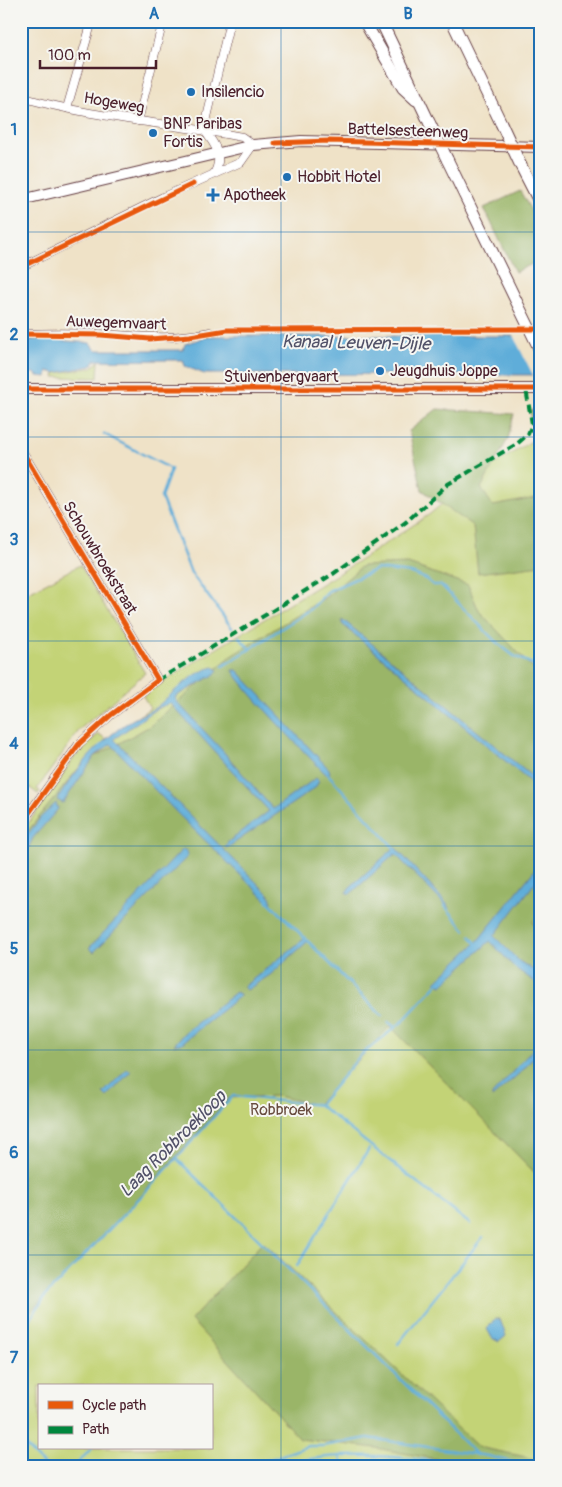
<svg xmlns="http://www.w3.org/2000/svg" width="562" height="1487" font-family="Pangolin,sans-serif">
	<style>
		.green { fill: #c3d376; stroke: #867950; fill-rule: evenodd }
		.forest { fill: #9ab567; stroke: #726a49 }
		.water { fill: #5fadd9; stroke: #546682 }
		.pier { fill: #efe2c7 }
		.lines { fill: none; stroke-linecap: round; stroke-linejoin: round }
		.stream { stroke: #5fadd9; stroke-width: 2.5 }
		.minor-casing { stroke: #633c42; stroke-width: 9 }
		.major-casing { stroke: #633c42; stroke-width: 12 }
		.highway-casing { stroke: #633c42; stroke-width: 13 }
		.minor { stroke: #fff; stroke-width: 8 }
		.major { stroke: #fff; stroke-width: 10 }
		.highway { stroke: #fff; stroke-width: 11 }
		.highway-bridge-casing { stroke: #633c42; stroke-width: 13; stroke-linecap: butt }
		.highway-bridge { stroke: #fff; stroke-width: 11 }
		.quiet { stroke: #00873e; stroke-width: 4; stroke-dasharray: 8 4; stroke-linecap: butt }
		.cycleway-casing { stroke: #f6f6f2; stroke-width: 8 }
		.cycleway { stroke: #e8590c; stroke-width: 5 }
		.grid { fill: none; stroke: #1f6fb2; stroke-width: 1; stroke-opacity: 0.55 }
		.poi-dot { fill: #1f6fb2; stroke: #f6f6f2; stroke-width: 2 }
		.labels { text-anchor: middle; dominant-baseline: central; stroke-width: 4; stroke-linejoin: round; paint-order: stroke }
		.poi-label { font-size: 16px; fill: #4a1f2b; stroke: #f6f6f2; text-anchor: start }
		.street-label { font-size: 16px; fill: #4a1f2b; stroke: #f6f6f2 }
		.park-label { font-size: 16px; fill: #684c3e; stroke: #f6f6f2 }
		.water-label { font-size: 18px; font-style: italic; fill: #515168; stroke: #f6f6f2 }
		.neatline { fill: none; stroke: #1f6fb2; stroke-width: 2 }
		.grid-label { font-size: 16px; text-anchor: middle; font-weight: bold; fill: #1f6fb2 }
	</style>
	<rect width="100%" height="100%" fill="#f6f6f2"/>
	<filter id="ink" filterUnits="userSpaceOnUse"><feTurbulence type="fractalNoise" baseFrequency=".02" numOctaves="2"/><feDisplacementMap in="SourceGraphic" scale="10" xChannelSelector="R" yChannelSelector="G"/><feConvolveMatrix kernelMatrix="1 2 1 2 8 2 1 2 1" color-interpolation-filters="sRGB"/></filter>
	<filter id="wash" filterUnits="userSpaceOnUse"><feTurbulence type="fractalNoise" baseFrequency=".0096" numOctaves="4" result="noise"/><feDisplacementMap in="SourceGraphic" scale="20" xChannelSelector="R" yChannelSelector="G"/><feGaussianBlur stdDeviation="1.12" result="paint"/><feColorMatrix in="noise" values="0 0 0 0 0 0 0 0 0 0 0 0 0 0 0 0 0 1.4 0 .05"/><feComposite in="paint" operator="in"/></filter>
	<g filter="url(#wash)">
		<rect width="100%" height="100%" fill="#efe2c7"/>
		<g class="green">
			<path d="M99,361L98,378L54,377L55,373L91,368Z"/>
			<path d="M538,437L541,442V1466H21V834L74,758L95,737L99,734L106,739L150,708L143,696L151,689L365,557L430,514L471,479ZM39,1386H211V1448H39Z"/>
			<path d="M80,565L145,673L80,729L37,789L40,791L38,794L21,781V596Z"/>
		</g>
		<g class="forest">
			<path d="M520,191L541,228V260L515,272L484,208Z"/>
			<path d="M541,408V441L529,411Z"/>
			<path d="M437,409L514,414L508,439L481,488L493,506L541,497V565L478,573L473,526L422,490L409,431Z"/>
			<path d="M408,564L468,585L479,611L541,677V913L533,921L541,948V1179L390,1026L317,1105L277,1096L229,1098L108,1232L21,1321V839L83,763L150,726L231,656L326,597L362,566Z"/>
			<path d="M263,1242L478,1447L541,1460V1466H473L376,1448L300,1439L191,1320Z"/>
		</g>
		<g class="water">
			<path d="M209,336H541V375L204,374L185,366L183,360C153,360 125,361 96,360L91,366L55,373L48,371L47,377L37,376L35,373L21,372V339L55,338V340L90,343L96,350H183L185,344Z"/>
			<path d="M342,619L541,784V791L342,624Z"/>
			<path d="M214,667L218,670L214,675L175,697L177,702L222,750L273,809L316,778L319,781L315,788L227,848L225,847L228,842L269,811L170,703L156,709L114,739L270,896L272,903L267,901L178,814L111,744L95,756L63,803L57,800C77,768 98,742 130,721C140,715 152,711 160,704C175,691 194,671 214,667Z"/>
			<path d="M233,670H237L329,769L330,773L327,775C314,763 235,680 233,670Z"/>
			<path d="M56,803L58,809L33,838L21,864L22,842L41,817Z"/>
			<path d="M395,847L447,904L449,909L395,854L349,895L347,892L349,888Z"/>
			<path d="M183,849L187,851L188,856L94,952L89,948Z"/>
			<path d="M541,862V875L494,936L519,961L541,975V986L515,968L490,941L442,985L435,982L476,943Z"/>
			<path d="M304,939L307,942L270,975L247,990L243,987Z"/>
			<path d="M236,992L241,995L181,1044L174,1045L184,1033Z"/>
			<path d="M541,1040V1048L524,1069L492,1098V1095Z"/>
			<path d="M127,1069L131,1071L107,1097L103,1093Z"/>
			<path d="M495,1319H500L506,1336L499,1342L492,1338L487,1329Z"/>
		</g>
		<path class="pier" d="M512,333H541V377H534Z"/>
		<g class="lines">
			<g class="stream">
				<path d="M104,434L171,469L161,497L191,573L232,628"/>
				<path d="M239,637L250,649L311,609L328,591L377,569L411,573L426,579L433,585H441L495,641L514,656L535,665L541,671"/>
				<path d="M223,666L250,649"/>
				<path d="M327,773L395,849"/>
				<path d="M267,900L382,1016"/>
				<path d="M445,906L465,930"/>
				<path d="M470,936L476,943"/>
				<path d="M388,1022L395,1027"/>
				<path d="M319,1105L470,1224"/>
				<path d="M176,1158L477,1455"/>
				<path d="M297,1266L369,1149"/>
				<path d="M21,1333L46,1295L154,1183L233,1096L319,1105L360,1056L403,1021L438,983"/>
				<path d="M398,1344L483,1237"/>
				<path d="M21,1442L45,1466"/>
				<path d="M340,1456L342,1466"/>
				<path d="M75,1466L92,1448"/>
				<path d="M251,1466L308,1446H323L368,1438L488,1456L530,1466"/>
				<path d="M276,1466C283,1462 292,1462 299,1461C344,1452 389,1456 435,1461L436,1466"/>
			</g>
		</g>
	</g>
	<g filter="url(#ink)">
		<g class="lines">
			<defs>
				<g id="minor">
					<path d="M21,26L23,21"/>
					<path d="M21,97C93,118 168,123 242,137L253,145L241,162L163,197L21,267"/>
					<path d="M67,108L92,21"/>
					<path d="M138,121L163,21"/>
					<path d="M204,130L230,21"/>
					<path d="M204,130C215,144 224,156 214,174"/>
					<path d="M21,334C47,333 73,333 99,334C141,336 167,341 210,332"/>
					<path d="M21,449L158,680L111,715L79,744L21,824"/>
				</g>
				<g id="major">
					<path d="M21,200L253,145L301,141L541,147"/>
					<path d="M21,389H541"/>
				</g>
				<g id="highway">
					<path d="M364,21L403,88L416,100"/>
					<path d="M381,21L430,124"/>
					<path d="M452,21L501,123"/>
					<path d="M447,159L541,352"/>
					<path d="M521,166L541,205"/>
				</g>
			</defs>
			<use href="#minor" class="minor-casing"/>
			<use href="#major" class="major-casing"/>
			<use href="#highway" class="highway-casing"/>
			<use href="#minor" class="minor"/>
			<use href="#major" class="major"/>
			<use href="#highway" class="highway"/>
			<defs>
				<g id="highway-bridge">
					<path d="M501,123L521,166"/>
					<path d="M430,124L447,159"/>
				</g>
			</defs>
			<use href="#highway-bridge" class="highway-bridge-casing"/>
			<use href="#highway-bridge" class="highway-bridge"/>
			<path class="quiet" d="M158,680L333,574L406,522L448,484L517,444L528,434L532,424L526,389"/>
			<defs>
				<g id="cycleway">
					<path d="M275,143L329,141L541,147"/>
					<path d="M21,267L193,184"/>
					<path d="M21,334L101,335L150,339L190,336L227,330L541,329"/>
					<path d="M21,389H541"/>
					<path d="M21,449L158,680L111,715L79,744L21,824"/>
				</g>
			</defs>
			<use href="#cycleway" class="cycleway-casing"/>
			<use href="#cycleway" class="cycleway"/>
		</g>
	</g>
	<path class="grid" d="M281,21V1466M21,232H541M21,437H541M21,641H541M21,846H541M21,1050H541M21,1255H541"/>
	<g class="poi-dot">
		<circle cx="191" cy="92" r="5"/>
		<circle cx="153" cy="133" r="5"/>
		<circle cx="287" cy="177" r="5"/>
		<path d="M210.5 187.5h5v5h5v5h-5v5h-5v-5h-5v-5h5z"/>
		<circle cx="380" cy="371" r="5"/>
	</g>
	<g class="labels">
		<g class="poi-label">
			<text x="201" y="92">Insilencio</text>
			<text x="163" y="124">BNP Paribas<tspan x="163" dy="18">Fortis</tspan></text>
			<text x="297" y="177">Hobbit Hotel</text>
			<text x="223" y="195">Apotheek</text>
			<text x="390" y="371">Jeugdhuis Joppe</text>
		</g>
		<g class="street-label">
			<text transform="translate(114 103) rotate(10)">Hogeweg</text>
			<text transform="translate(408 131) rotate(2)">Battelsesteenweg</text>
			<text transform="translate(116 323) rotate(2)">Auwegemvaart</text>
			<text x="281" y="377">Stuivenbergvaart</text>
			<text transform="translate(100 558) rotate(59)">Schouwbroekstraat</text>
		</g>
		<g class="park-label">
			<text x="281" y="1110">Robbroek</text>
		</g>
		<g class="water-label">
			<text transform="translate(356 343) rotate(1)">Kanaal Leuven-Dijle</text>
			<text transform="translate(173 1144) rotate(-45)">Laag Robbroekloop</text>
		</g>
	</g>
	<rect width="562" height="1487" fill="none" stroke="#f6f6f2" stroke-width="55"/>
	<rect x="38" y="1384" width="175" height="65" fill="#f6f6f2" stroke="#b1a0a2"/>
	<rect x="48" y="1401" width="25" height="8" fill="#e8590c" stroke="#b1a0a2"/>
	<text x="82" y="1410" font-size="15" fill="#4a1f2b">Cycle path</text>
	<rect x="48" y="1426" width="25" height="8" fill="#00873e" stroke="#b1a0a2"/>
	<text x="82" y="1434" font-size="15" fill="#4a1f2b">Path</text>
	<path d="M40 60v8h116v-8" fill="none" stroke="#4a1f2b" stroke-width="2.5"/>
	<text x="48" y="60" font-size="15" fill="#4a1f2b" stroke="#f6f6f2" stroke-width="4" paint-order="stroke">100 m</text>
	<rect x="28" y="28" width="506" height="1432" class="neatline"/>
	<g class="grid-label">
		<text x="154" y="19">A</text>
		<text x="408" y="19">B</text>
		<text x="14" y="135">1</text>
		<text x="14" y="340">2</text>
		<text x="14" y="545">3</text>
		<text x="14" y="749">4</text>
		<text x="14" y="954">5</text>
		<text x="14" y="1158">6</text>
		<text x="14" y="1363">7</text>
	</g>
</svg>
